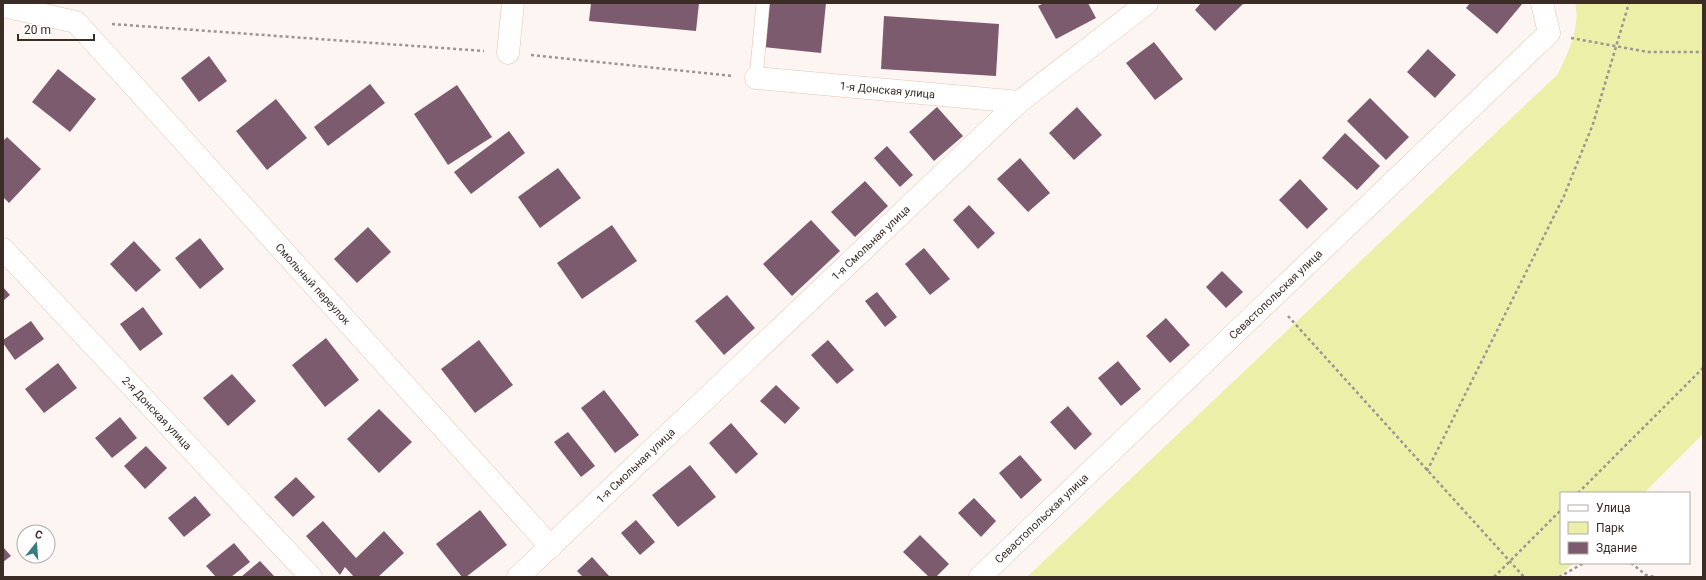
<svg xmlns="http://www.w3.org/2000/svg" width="1706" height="580" font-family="Roboto,sans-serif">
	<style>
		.green { fill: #ebefa8 }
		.building { fill: #7b5b6d }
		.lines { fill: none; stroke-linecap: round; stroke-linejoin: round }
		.service-casing { stroke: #e8c2b1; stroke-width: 14 }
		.minor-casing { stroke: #e8c2b1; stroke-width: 23 }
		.path { stroke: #9f938f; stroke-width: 2.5; stroke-dasharray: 3 3; stroke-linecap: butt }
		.service { stroke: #fff; stroke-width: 13 }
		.minor { stroke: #fff; stroke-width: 22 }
		.labels { text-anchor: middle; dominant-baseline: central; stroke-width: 4; stroke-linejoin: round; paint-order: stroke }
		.street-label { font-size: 11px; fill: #3b2c26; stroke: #fff }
	</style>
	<rect width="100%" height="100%" fill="#fdf5f2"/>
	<path class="green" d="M1575,3H1703V434L1644,493H1561V563H1573L1559,577H1027L1558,74C1568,52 1581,28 1575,3Z"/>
	<g class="building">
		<path d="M591,3H699L696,31L589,21Z"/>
		<path d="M768,3H826L821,53L763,47Z"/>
		<path d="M1044,3H1088L1096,18L1056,39L1038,6Z"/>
		<path d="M1201,3H1244L1215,31L1195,10Z"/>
		<path d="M1470,3H1523L1497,34L1466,8Z"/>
		<path d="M884,16L999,24L996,76L881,69Z"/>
		<path d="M1154,42L1183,79L1155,100L1126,63Z"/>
		<path d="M1428,49L1456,75L1435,98L1407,72Z"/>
		<path d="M209,56L227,81L199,102L181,78Z"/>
		<path d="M58,69L96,99L70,132L32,102Z"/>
		<path d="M370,84L385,103L328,146L314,127Z"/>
		<path d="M457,85L492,137L448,165L414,114Z"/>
		<path d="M1370,98L1409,137L1386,160L1347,121Z"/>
		<path d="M276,99L307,138L267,170L236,131Z"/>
		<path d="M937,107L963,136L934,161L909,132Z"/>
		<path d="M1077,107L1102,135L1074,160L1049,133Z"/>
		<path d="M509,131L525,153L471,194L454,172Z"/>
		<path d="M1345,133L1380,166L1357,190L1322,158Z"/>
		<path d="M7,137L41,169L9,203L3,197V141Z"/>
		<path d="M887,146L913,175L900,187L874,158Z"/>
		<path d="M1020,158L1050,193L1028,212L997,179Z"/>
		<path d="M558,168L581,198L540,228L518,197Z"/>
		<path d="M1300,179L1328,209L1307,229L1279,200Z"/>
		<path d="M865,181L888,206L855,237L831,212Z"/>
		<path d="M969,205L995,233L978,249L953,220Z"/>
		<path d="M811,220L840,251L792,296L763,264Z"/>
		<path d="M612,225L637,261L582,299L557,263Z"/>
		<path d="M368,227L391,252L357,283L334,259Z"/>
		<path d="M200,238L224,269L200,289L175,258Z"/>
		<path d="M134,241L161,270L136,292L110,264Z"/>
		<path d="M924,248L950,279L930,295L905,264Z"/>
		<path d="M1222,271L1243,292L1226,308L1206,287Z"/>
		<path d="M3,287L10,295L3,301Z"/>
		<path d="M877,292L897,317L885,327L865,301Z"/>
		<path d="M727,295L755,328L724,355L695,321Z"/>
		<path d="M143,307L163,334L140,351L120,324Z"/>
		<path d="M1166,318L1190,345L1170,363L1146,336Z"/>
		<path d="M31,321L44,339L15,360L3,343V340Z"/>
		<path d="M326,338L359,380L325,407L292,365Z"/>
		<path d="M479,340L513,385L475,413L441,369Z"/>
		<path d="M828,340L854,370L837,384L811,355Z"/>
		<path d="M1118,361L1141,389L1121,406L1098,378Z"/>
		<path d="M58,363L77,388L44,413L25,389Z"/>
		<path d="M232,374L256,401L228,426L203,398Z"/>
		<path d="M776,385L800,408L785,424L760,401Z"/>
		<path d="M604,390L639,435L615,453L581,408Z"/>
		<path d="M1068,406L1092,434L1075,450L1050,422Z"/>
		<path d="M379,409L412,442L379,473L347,439Z"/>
		<path d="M120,417L137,438L112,458L95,438Z"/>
		<path d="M731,423L758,454L736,474L709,443Z"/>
		<path d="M568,432L595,466L581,477L554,442Z"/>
		<path d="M146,446L167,468L145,489L124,466Z"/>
		<path d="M1020,455L1042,480L1021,499L999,473Z"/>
		<path d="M690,465L716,497L678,527L652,495Z"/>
		<path d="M296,477L315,497L293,517L274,497Z"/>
		<path d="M195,496L211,515L184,537L168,518Z"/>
		<path d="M974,498L996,521L981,537L958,513Z"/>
		<path d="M480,510L507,545L466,577H462L436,544Z"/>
		<path d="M636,520L655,542L640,555L621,533Z"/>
		<path d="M323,521L356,558L384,531L404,553L378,577H354L345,567L340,575L306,536Z"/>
		<path d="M920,535L949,564L936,577H929L903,552Z"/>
		<path d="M234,543L250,562L231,577H216L206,566Z"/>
		<path d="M3,547L11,556L3,562Z"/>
		<path d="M592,557L610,577H583L577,571Z"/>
		<path d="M260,561L275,577H241Z"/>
	</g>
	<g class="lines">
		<defs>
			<path id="service" d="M756,78L763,3"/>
			<g id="minor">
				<path id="s1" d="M3,6L76,22L551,547"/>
				<path d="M508,53L513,3"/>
				<path id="s2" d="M756,78L1019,102"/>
				<path id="s3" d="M3,249L311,577"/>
				<path id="s4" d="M518,577L1019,102L1147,3"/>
				<path id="s5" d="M980,577L1549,33L1542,3"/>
			</g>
		</defs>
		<use href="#service" class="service-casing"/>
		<use href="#minor" class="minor-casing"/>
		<g class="path">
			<path d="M112,24L484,51"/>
			<path d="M1571,38L1648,52H1703"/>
			<path d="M531,55L733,76"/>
			<path d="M1288,316L1524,577"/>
			<path d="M1427,471L1564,196L1593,124L1629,3"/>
			<path d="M1578,493L1703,368"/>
			<path d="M1631,563L1646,575L1655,577"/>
			<path d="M1494,577L1561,510"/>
			<path d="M1559,577L1584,563"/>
		</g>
		<use href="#service" class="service"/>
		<use href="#minor" class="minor"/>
	</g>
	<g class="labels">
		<g class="street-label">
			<text stroke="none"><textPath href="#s2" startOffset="132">1-я Донская улица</textPath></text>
			<text stroke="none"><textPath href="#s4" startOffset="486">1-я Смольная улица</textPath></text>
			<text stroke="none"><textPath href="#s1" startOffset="428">Смольный переулок</textPath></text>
			<text stroke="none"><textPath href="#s5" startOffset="409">Севастопольская улица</textPath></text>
			<text stroke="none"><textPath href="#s3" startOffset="225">2-я Донская улица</textPath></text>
			<text stroke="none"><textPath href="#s4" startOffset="162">1-я Смольная улица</textPath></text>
			<text stroke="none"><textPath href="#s5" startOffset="85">Севастопольская улица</textPath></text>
		</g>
	</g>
	<rect width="1706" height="580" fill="none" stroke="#3b2c26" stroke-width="8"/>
	<rect x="1560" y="492" width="130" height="72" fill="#ffffff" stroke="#b1aba8"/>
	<rect x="1568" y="505" width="20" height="6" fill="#ffffff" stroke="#b1aba8"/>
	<text x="1596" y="512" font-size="12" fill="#3b2c26">Улица</text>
	<rect x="1568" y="522" width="20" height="12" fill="#ebefa8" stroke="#b1aba8"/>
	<text x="1596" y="532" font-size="12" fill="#3b2c26">Парк</text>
	<rect x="1568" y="542" width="20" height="12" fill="#7b5b6d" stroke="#b1aba8"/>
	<text x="1596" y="552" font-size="12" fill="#3b2c26">Здание</text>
	<g transform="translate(36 544) rotate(17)"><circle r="19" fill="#ffffff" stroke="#b1aba8"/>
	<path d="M0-3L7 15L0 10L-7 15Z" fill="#357e83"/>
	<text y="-6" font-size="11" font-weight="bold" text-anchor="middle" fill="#3b2c26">С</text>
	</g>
	<path d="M18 34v6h76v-6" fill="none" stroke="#3b2c26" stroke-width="2"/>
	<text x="24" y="34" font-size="12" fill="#3b2c26" stroke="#ffffff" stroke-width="3" paint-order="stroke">20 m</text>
</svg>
